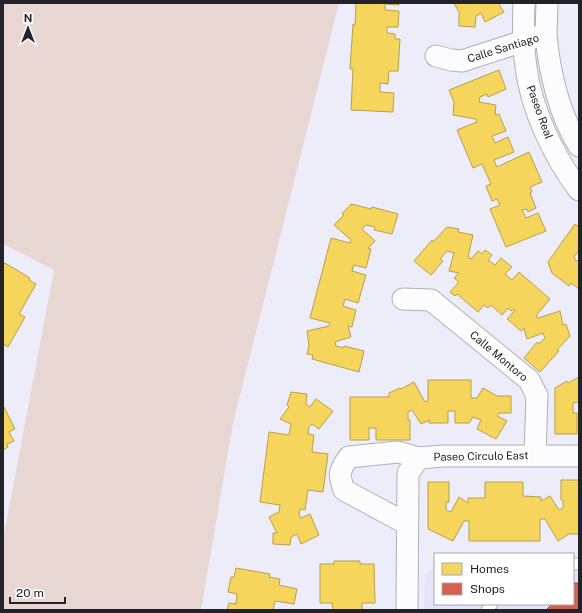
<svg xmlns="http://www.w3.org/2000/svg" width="582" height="613" font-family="'Public Sans',sans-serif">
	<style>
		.built { fill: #e3e4f9 }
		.green { fill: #e8d6d2 }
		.homes { fill: #f6d55c; stroke: #b69f4d }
		.shops { fill: #d6604d; stroke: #a04d42 }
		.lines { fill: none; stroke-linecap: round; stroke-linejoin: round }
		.service-casing { stroke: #afb0b9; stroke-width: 13 }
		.minor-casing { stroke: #afb0b9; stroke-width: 23 }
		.service { stroke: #fcfcfe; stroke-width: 11 }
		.minor { stroke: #fcfcfe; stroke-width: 21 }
		.labels { text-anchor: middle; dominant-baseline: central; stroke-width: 4; stroke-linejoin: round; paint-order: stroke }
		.street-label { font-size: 11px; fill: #21222a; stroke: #fff }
	</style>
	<rect width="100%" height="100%" fill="#ecedf9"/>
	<path class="built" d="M573,559H579V610H424L425,576L435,565V604H573Z"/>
	<path class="green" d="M3,3H339L233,423L201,610H3V540L54,270L3,244Z"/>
	<g class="homes">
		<path d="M356,3H399V5L385,4V10L399,11L398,27H387V33L395,34V39H400L398,71H389L388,84L380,83V92L394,93L393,112L351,110L353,69H350L353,24L355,25Z"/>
		<path d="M454,3H498L504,12L485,22L481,13L476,16L475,27L459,26V14H460Z"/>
		<path d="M499,70L506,89L488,97L487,94L480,97L479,102L496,105L495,115L499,114L506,131L492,136L495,143L508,137L514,152L494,160L497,167L529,152L542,182L530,187L532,192L530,193L536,208L528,212L527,209L522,210L526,218L538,213L546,231L506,247L490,209L500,205L497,199L492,201L486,186L491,184L482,164L473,168L457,130L477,122L476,119L453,115L454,102L449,90Z"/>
		<path d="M351,204L371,209L372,207L398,214L392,234L374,230L375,227L366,225L362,229L375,241L368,248L371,249L366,268L354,265L352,271L366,275L358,303L345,299L343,306L356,310L352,327L348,326L351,337L335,342L336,346L343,348L344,346L364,351L359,372L312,359L313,355L307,354L309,346L307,331L329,326L330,323L310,318L331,238L350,243L351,240L334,225L344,215L342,214Z"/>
		<path d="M575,224L579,227V250L574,257L576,261L579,260V289L571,283L569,286L552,273L548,262Z"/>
		<path d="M447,227L459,229L458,232L473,235L468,257L471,259L478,251L482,254L485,250L492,255L488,260L495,265L501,258L512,267L505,274L512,280L519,272L550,299L536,316L538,318L560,311L563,325L566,324L570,336L557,350L559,351L540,372L524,358L537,342L539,344L545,338L543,333L527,339L524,328L521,331L507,319L515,310L513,309L511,311L508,308L502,315L491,305L488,308L484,305L478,312L457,294L455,296L450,292L459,282L454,278L459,273L449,271L454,253L447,251L440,259L443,261L431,275L414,261L432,240L433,242Z"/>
		<path d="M5,263L30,278L29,280L36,284L19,314L25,317L8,347L3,344V265Z"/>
		<path d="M579,377V403L577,402L573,403V413H577V434H555V388L567,381L568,383Z"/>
		<path d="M428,380H471V398H477L483,388L497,396H511V413H499L497,416L507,421L496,439L477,429L481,420L473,417L469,423H455V411H448V423H429V420L421,424L412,410L408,412V420H410V440H376V428H369V440H350V397H389V393L400,388L401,389L414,382L425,402L428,401Z"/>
		<path d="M291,392L307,394L306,404L310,407L316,399L333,411L319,429L312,424L309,427L308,434L314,435L312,452L328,454L323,492L308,490L305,510L300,509L299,515L301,518L310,514L319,535L301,544L297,534L291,537L290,545L273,544V533H277L269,517L279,512L280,505L260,502L269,432L289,435L291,424L280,419L289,407L287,405Z"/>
		<path d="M3,405L15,429L9,432L14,441L7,444L8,447L3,450Z"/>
		<path d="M561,480H579V534H569L558,541L545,519H540V541H469V521H464L453,541L428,529V482H449V502H446V510L451,512L459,497L468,503V498H485V482H523V496L541,497V501L550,496L559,510L563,508V500H561Z"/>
		<path d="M334,561H360V564H374L375,603H362V610H333L332,603H320V564H334Z"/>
		<path d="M236,568L270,574L269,577L280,579L279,585L297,589L294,604L275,601L273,610H227L229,603L236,604L237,594L228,592L231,577H234Z"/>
	</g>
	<path class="shops" d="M573,583H579V610H546L552,604H573Z"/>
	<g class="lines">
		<defs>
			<g id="service">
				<path d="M573,564H579"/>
				<path d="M487,610L492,604"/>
			</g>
			<g id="minor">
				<path d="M524,3C523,25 523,46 526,67C531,109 554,157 579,190"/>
				<path d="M547,3C547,13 546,24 546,34C549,71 559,114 579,146"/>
				<path d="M436,56L451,60L462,61L536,37"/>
				<path d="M403,299L431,300L529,380L537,396L535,455"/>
				<path d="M407,524L344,490C338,473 339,471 349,457L398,452L419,458"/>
				<path d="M407,610L408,473L419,458L443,456H579"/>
			</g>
		</defs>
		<use href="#service" class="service-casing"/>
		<use href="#minor" class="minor-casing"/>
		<use href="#service" class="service"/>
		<use href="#minor" class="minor"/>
	</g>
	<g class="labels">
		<g class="street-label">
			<text transform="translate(503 48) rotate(-17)">Calle Santiago</text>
			<text transform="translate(540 112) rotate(70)">Paseo Real</text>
			<text transform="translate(499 356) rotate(40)">Calle Montoro</text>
			<text transform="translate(481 456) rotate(-1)">Paseo Circulo East</text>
		</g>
	</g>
	<rect width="582" height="613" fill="none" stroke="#21222a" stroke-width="8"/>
	<rect x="434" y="553" width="140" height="52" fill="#ffffff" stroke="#a6a7aa"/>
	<rect x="442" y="563" width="20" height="12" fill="#f6d55c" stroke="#a6a7aa"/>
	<text x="470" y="573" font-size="12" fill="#21222a">Homes</text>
	<rect x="442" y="583" width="20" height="12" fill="#d6604d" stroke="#a6a7aa"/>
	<text x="470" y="593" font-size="12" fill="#21222a">Shops</text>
	<g transform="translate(28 28)" stroke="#ffffff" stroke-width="3" paint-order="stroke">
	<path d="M0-3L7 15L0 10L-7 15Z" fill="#21222a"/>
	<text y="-6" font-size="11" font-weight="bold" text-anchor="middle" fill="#21222a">N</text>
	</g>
	<path d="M10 597v6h55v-6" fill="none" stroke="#21222a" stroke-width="2"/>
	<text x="16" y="597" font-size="12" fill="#21222a" stroke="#ffffff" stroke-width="3" paint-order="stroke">20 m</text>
</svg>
